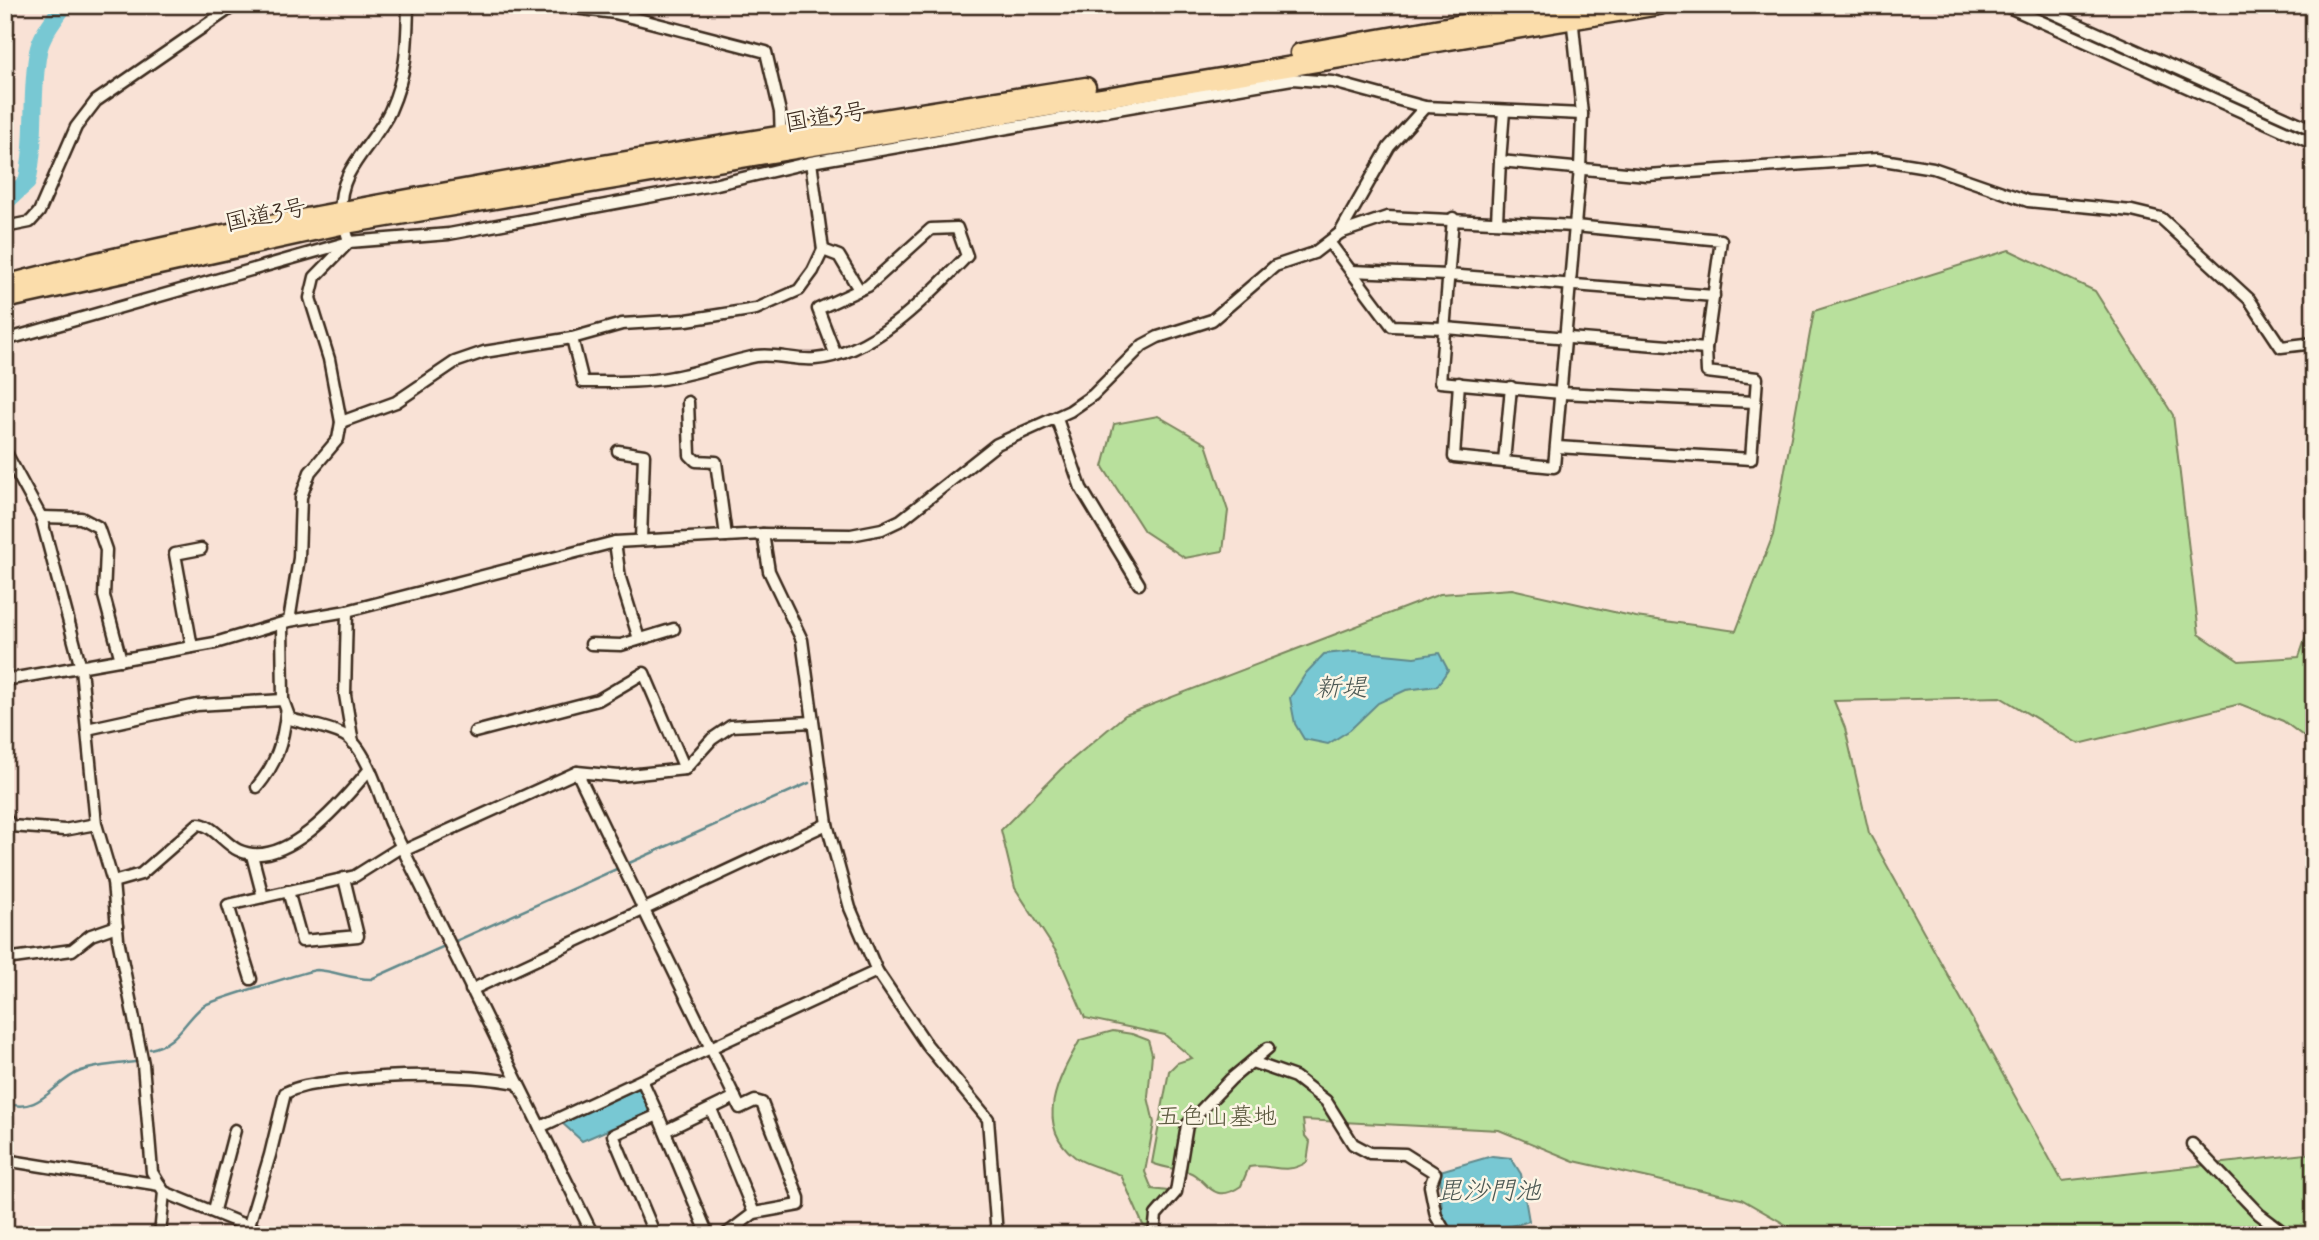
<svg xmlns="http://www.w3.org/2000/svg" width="2319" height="1240" font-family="Mynerve,'Klee One',sans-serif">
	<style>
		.green { fill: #b8e09c; stroke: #7a855d; stroke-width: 2 }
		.water { fill: #78c8d3; stroke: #60898b; stroke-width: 2 }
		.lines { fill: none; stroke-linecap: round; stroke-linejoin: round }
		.stream { stroke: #60898b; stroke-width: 2.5 }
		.river { stroke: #78c8d3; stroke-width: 18 }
		.street-casing { stroke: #3b2a1e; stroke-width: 15 }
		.highway-casing { stroke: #3b2a1e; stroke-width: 23 }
		.street { stroke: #fcf5e5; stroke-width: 10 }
		.highway { stroke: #fbddab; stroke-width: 18 }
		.labels { text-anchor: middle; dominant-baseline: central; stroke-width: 5; stroke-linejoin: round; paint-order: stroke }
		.street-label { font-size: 24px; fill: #3b2a1e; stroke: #fcf5e5 }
		.park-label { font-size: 24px; fill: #5a583e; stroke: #fcf5e5 }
		.water-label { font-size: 26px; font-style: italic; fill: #4d5954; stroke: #fcf5e5 }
	</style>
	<rect width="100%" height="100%" fill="#f9e2d6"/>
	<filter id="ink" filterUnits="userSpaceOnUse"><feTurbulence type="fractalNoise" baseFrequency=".0143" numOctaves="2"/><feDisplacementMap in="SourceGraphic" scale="14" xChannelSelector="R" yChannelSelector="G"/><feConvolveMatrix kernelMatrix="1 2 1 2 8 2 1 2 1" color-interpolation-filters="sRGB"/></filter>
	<g filter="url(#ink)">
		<g class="green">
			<path d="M2009,250L2095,291L2173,415L2199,634L2239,661L2299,657L2314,613V744L2283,721L2240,704L2079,744L2000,697L1834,701L1845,728L1869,833L2062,1181L2314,1153V1235H1804L1741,1199L1574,1161L1499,1130L1303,1120L1305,1136L1310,1142L1307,1162C1286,1176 1270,1163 1249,1167L1241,1186C1211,1207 1206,1177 1189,1172C1176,1169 1164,1168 1152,1163L1169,1071L1177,1063L1192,1058L1165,1035L1085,1018L1057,953L1015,888L1001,830L1061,769L1125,715L1440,594L1512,589L1636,617L1736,631L1773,535L1814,311Z"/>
			<path d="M1158,416L1206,444L1228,511L1223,551L1185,558L1144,531L1103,467L1114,424Z"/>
			<path d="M1113,1031L1132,1034L1148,1040L1152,1054L1148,1097L1154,1123L1145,1172L1152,1189L1176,1192L1156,1215L1154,1232L1143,1225L1121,1175C1107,1169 1087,1166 1075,1157C1032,1124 1060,1076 1080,1040Z"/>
		</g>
		<g class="water">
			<path d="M1354,651L1414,657L1439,653L1448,670L1437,686L1406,690L1378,703L1350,730L1328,744L1304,739L1295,724L1290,698L1306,673L1324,654Z"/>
			<path d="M639,1085L649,1109L647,1113L582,1141L561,1122Z"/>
			<path d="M1492,1156L1511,1158L1521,1174L1529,1221C1503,1231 1476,1226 1449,1233L1442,1215L1440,1171Z"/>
		</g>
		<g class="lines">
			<g class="stream">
				<path d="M2017,5L2314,135"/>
				<path d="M627,864L809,783"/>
				<path d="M150,1049C178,1044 183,1022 203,1006C208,1002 310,970 317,970C335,971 350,979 371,979L621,867"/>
				<path d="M5,1103C41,1116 53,1081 81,1071C97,1065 118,1064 135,1062"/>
			</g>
			<path class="river" d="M5,202L27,182C37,139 30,95 38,52C41,35 54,20 64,5"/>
			<defs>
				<g id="street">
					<path d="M549,5L615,13L766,52L780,112L781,138"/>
					<path d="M2004,5L2314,144"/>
					<path d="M2035,5L2314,130"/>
					<path d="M1500,161L1504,111"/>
					<path d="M1453,218L1440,382L1561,393L1755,402"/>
					<path d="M1497,221L1500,161L1647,175L1877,159L1933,168L2028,201L2132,211L2161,218L2249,299L2281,347L2314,343"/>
					<path d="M5,227L30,222L39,212L76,127L96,101L235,5"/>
					<path d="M1340,233L1389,147L1425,107"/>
					<path d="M349,242C347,232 342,221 341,211C337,170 374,145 390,111C407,72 407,47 408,5"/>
					<path d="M1329,242L1392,326L1445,328L1706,349"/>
					<path d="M823,250L839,256L858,288"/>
					<path d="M1351,271L1448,275L1714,296"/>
					<path d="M572,338L583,382C613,382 644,383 673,377C701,372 728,362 756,356C775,353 796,361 815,359C874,354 928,296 967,256L957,228L931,229L868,286L818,309L835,353"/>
					<path d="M5,340L349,242L449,234L713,185L811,162L1292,79L1333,82L1425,107L1582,114"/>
					<path d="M1459,383L1454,457L1554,467L1580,168L1582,114L1572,16"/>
					<path d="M688,402L690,455L696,461L716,462L726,536"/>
					<path d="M1057,419L1081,488L1139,584"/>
					<path d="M341,422L396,402L455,362L484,352L572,338L622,324L687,320L756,309L799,290L813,271L823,250L811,162"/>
					<path d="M5,451L41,517L81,668L96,824L113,882L118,939L143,1064L152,1172L164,1192L160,1235"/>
					<path d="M618,451L644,455L641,539"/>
					<path d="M1504,462L1511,387"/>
					<path d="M41,517L81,518L98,527L106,550L104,596L121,660"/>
					<path d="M763,534L769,571L802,640L827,824L850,908L877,971L927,1045L988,1119L997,1235"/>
					<path d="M615,542L620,578L639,639"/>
					<path d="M347,611L345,695L353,743"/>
					<path d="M289,621L299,558L301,497L310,472L338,439L341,422L329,359L310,298L315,277L349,242"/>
					<path d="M282,625L283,700"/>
					<path d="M591,644L621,645L674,629"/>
					<path d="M192,647L175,554L201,549"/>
					<path d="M5,680L215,643L289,621L347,611L615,542L763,534L851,535L882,529L901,520L997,444L1070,411L1093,395L1143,345L1158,337L1212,320L1275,266L1314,253L1340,233L1387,217L1575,226L1721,240L1706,349L1707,372L1757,378L1751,459L1557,447"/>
					<path d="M87,729L197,705L283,700L290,719C307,724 328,727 344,735C367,747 381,800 390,823L593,1235"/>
					<path d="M475,732L598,700L644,673L685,769"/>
					<path d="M577,772L619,776L685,769L712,739L731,726L813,722"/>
					<path d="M257,787C276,764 283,743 286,713"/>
					<path d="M5,817L11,826L64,830L96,824"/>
					<path d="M403,851L577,772L740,1108L755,1101L762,1103L799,1198V1205L754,1213L725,1235"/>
					<path d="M252,855L263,897"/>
					<path d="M113,882L141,874L198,824C212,824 225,844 238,850C285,872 343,801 369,770"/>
					<path d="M288,891L302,941L358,936L344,878"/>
					<path d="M5,962L13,958L72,950L91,935L117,926"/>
					<path d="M251,979L228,905L355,876L401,847"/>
					<path d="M471,990L827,824"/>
					<path d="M1252,1062L1295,1077L1326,1101L1353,1144L1370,1153L1405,1154L1435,1173L1430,1186L1436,1216L1447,1235"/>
					<path d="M642,1080L658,1115"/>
					<path d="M711,1109L754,1213"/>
					<path d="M540,1127L877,971"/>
					<path d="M665,1131L735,1097"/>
					<path d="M2192,1144L2259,1214L2287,1235"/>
					<path d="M5,1160L160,1185"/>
					<path d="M164,1192L269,1235"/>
					<path d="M214,1210L235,1130"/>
					<path d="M246,1235L270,1155L285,1093C302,1084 320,1084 338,1081C400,1074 457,1073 518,1083"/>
					<path d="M655,1235L613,1135L658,1115L708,1235"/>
					<path d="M1154,1235L1156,1215L1176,1192L1187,1125L1231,1079L1268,1048"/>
				</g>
				<g id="highway">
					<path d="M1300,53L1570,5"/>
					<path d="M5,285C160,244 318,215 475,187C678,151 882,119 1086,87"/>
					<path d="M5,299L345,224L1659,5"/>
				</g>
			</defs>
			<use href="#street" class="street-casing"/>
			<use href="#highway" class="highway-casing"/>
			<use href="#street" class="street"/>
			<use href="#highway" class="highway"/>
		</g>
	</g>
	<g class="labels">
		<g class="street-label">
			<text transform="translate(826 118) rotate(-9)">国道3号</text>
			<text transform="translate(266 216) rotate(-12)">国道3号</text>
		</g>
		<g class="park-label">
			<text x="1217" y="1117">五色山墓地</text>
		</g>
		<g class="water-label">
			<text x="1341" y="689">新堤</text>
			<text x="1489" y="1192">毘沙門池</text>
		</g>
	</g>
	<rect width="2319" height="1240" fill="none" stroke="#fcf5e5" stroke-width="28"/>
	<rect x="14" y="14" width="2291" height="1212" fill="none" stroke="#3b2a1e" stroke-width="2.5" filter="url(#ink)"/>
</svg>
